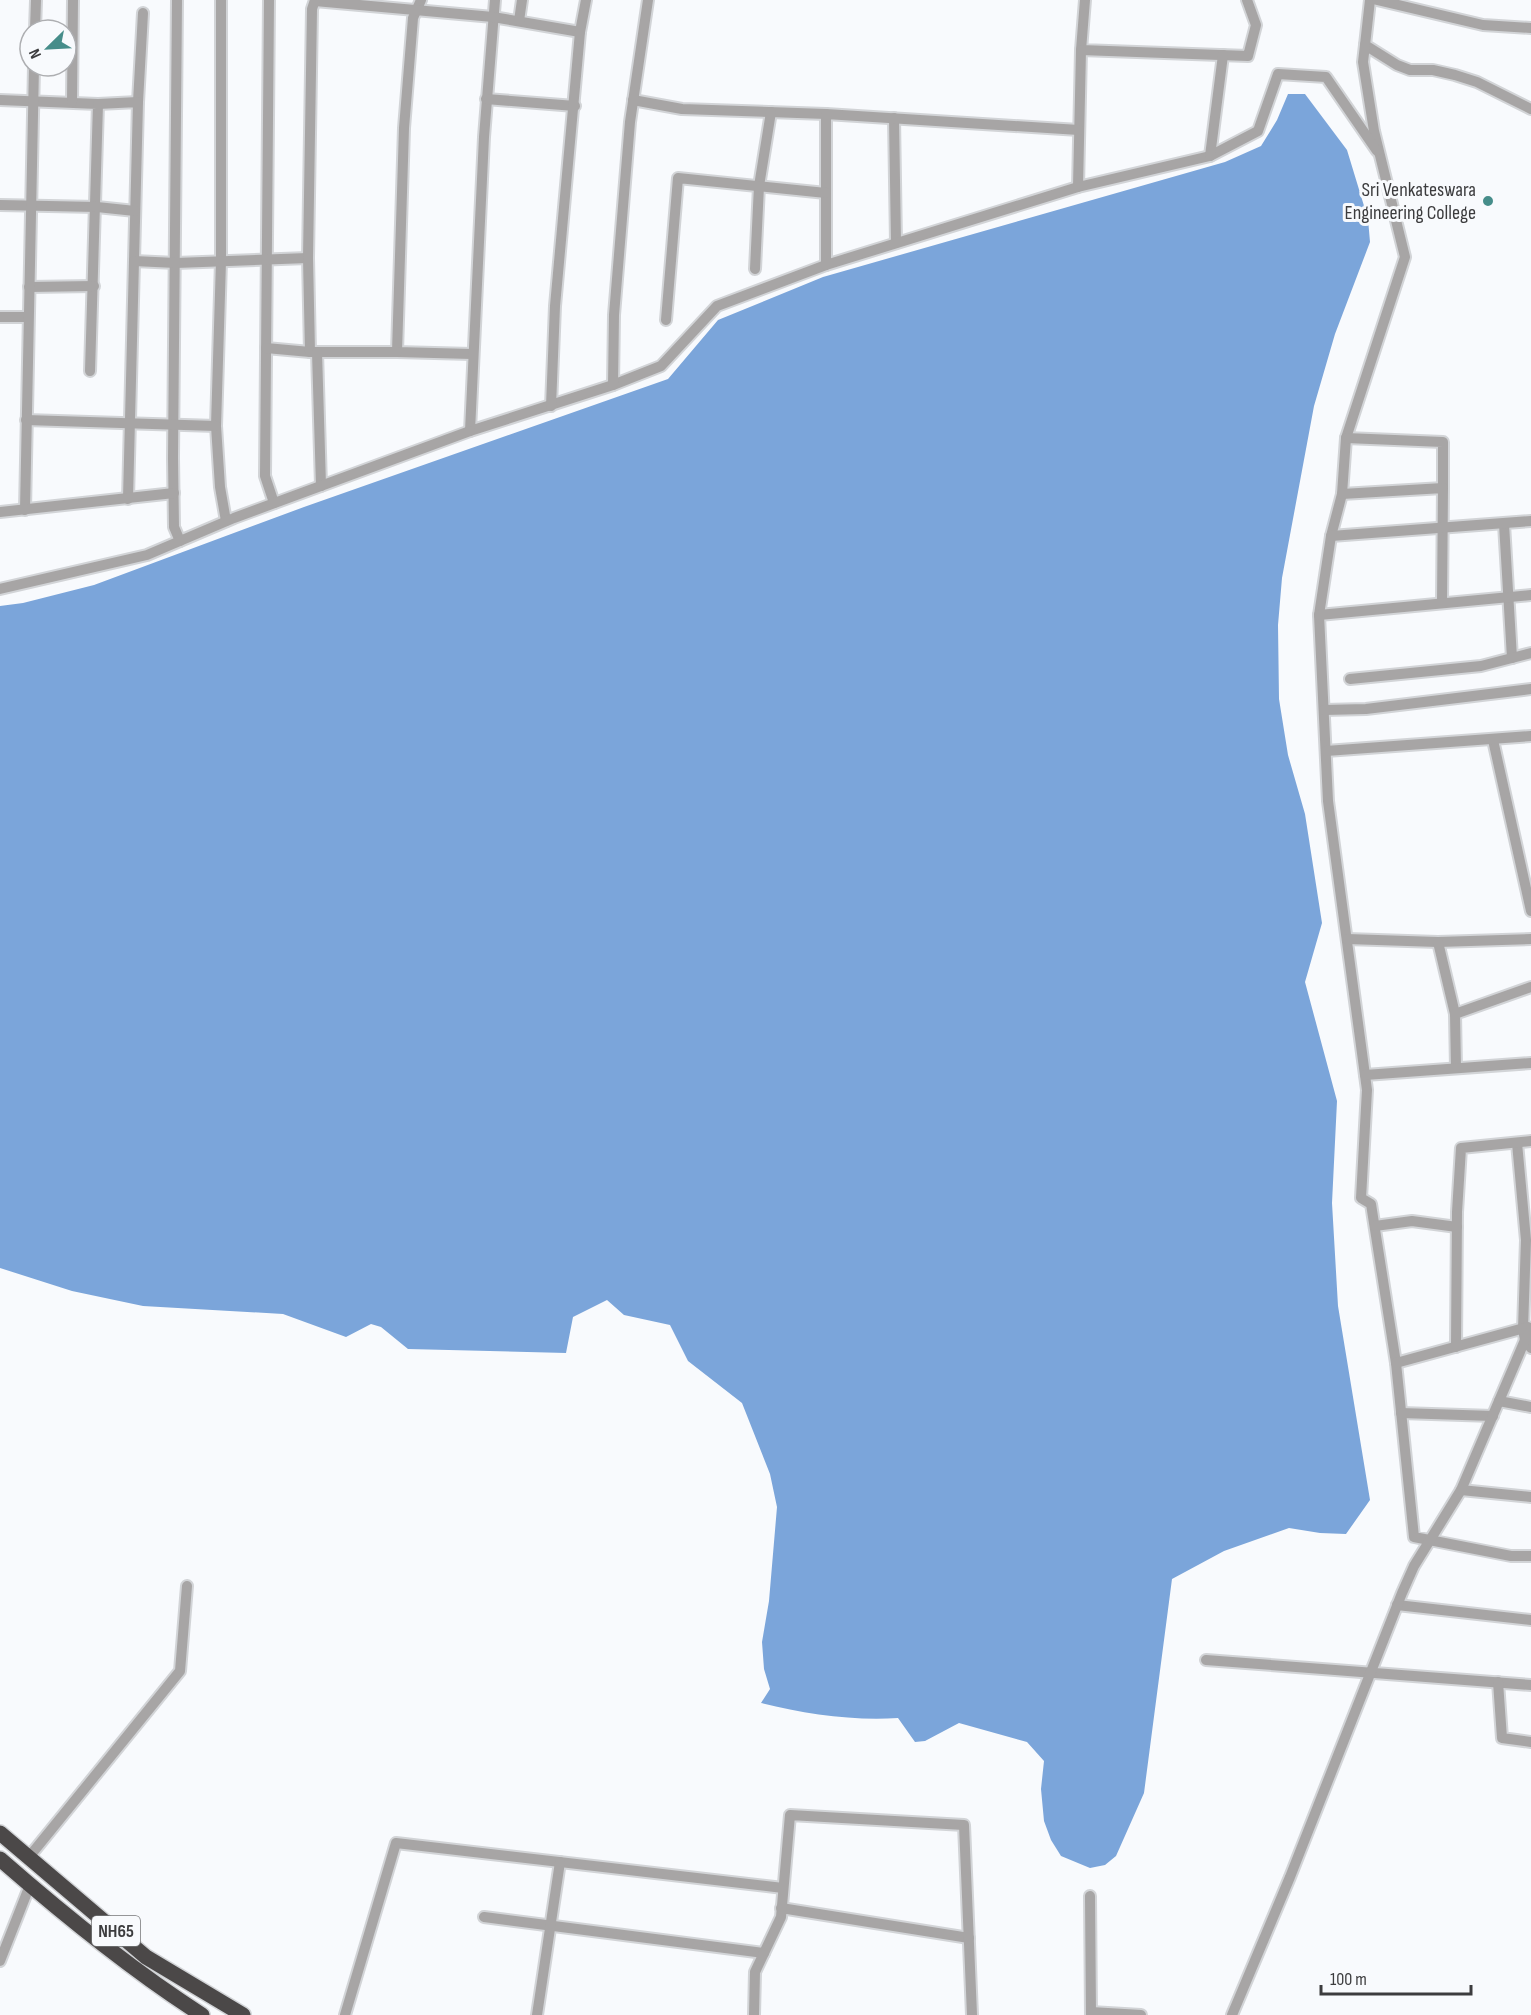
<svg xmlns="http://www.w3.org/2000/svg" width="1531" height="2015" font-family="'Sofia Sans Condensed',sans-serif">
	<style>
		.water { fill: #7ba5da }
		.lines { fill: none; stroke-linecap: round; stroke-linejoin: round }
		.minor-casing { stroke: #d2d4d7; stroke-width: 14 }
		.highway-casing { stroke: #d2d4d7; stroke-width: 18 }
		.minor { stroke: #a7a5a5; stroke-width: 10 }
		.highway { stroke: #4b4848; stroke-width: 15 }
		.poi-dot { fill: #468d8a; stroke: #f8fafd; stroke-width: 2 }
		.labels { text-anchor: middle; dominant-baseline: central; stroke-width: 6; stroke-linejoin: round; paint-order: stroke }
		.shield { fill: #f8fafd; stroke: #747577; stroke-width: 1.5 }
		.shield-label { font-size: 18px; font-weight: bold; fill: #3c3c3e }
		.poi-label { font-size: 20px; fill: #3c3c3e; stroke: #f8fafd; text-anchor: end }
	</style>
	<rect width="100%" height="100%" fill="#f8fafd"/>
	<path class="water" d="M1288,94H1305L1347,150L1368,219L1370,242L1335,334L1314,406L1282,578L1278,625L1279,699L1288,755L1305,814L1322,923L1305,982L1337,1101L1332,1203L1338,1306L1370,1500L1346,1534L1320,1533L1289,1528L1224,1551L1172,1579L1144,1793L1116,1856L1105,1865L1090,1868L1061,1856L1051,1840L1044,1821L1041,1789L1044,1761L1027,1742L959,1723L925,1741L915,1742L898,1718C853,1721 805,1714 761,1703L770,1689L764,1669L762,1642L769,1601L777,1507L770,1474L742,1403L688,1361L670,1325L624,1315L607,1300L573,1317L566,1353L408,1349L381,1327L371,1324L346,1337L283,1314L143,1306L72,1291L0,1268V606L23,603L94,585L304,507L668,379L718,320L823,277L1225,162L1261,146L1277,120Z"/>
	<g class="lines">
		<defs>
			<g id="minor">
				<path d="M177,0L173,458L174,527L180,541"/>
				<path d="M221,0V261L216,426L220,487L226,521"/>
				<path d="M269,0L265,476L274,503"/>
				<path d="M421,0L413,18L404,128L397,352L472,354"/>
				<path d="M495,0L484,137L470,431L613,385L661,366L717,306L826,265"/>
				<path d="M1085,0L1081,50L1248,56L1256,25L1247,0"/>
				<path d="M1370,0L1365,45L1397,65L1410,70H1433L1455,75L1477,82L1531,109"/>
				<path d="M1377,0L1483,25L1531,28"/>
				<path d="M315,1L493,17L580,32"/>
				<path d="M519,21L522,0"/>
				<path d="M35,30L36,0"/>
				<path d="M1365,45L1363,62L1374,131L1405,257L1346,438L1342,494L1331,536L1319,615L1328,801L1367,1090L1361,1198L1371,1204L1396,1363L1414,1537L1511,1556H1531"/>
				<path d="M1081,50L1078,187L1210,156L1258,131L1278,74L1326,77L1377,151"/>
				<path d="M486,99L575,106"/>
				<path d="M0,100L98,104L90,371"/>
				<path d="M633,100L682,109L826,114"/>
				<path d="M72,102L73,0"/>
				<path d="M138,102L143,13"/>
				<path d="M98,104L138,102L128,499"/>
				<path d="M894,118L896,243"/>
				<path d="M1210,156L1223,55"/>
				<path d="M1078,187L826,265V114L1079,130"/>
				<path d="M0,205L97,207L135,211"/>
				<path d="M134,261L176,263L308,258"/>
				<path d="M755,269L759,186L771,112"/>
				<path d="M29,287L94,286"/>
				<path d="M0,317H28"/>
				<path d="M666,320L678,178L826,193"/>
				<path d="M266,348L310,352H397"/>
				<path d="M310,352L308,258L312,9L315,0"/>
				<path d="M317,352L321,486"/>
				<path d="M613,385L614,315L630,122L648,0"/>
				<path d="M551,406L555,306L580,32L586,0"/>
				<path d="M26,420L216,426"/>
				<path d="M1346,438L1443,442V488"/>
				<path d="M1342,494L1443,488L1442,603"/>
				<path d="M25,510L34,66"/>
				<path d="M0,512L174,493"/>
				<path d="M1504,524L1512,658"/>
				<path d="M1331,536L1531,521"/>
				<path d="M0,589L147,555L234,518L470,431"/>
				<path d="M1319,615L1531,595"/>
				<path d="M1350,679L1481,666L1531,653"/>
				<path d="M1324,710L1366,709L1531,689"/>
				<path d="M1493,740L1531,911"/>
				<path d="M1326,751L1531,736"/>
				<path d="M1347,939L1438,942L1531,939"/>
				<path d="M1438,942L1455,1014"/>
				<path d="M1456,1068L1455,1014L1531,987"/>
				<path d="M1365,1075L1531,1063"/>
				<path d="M1517,1143L1526,1240L1523,1329L1525,1340L1531,1348"/>
				<path d="M1375,1226L1412,1221L1457,1227"/>
				<path d="M1456,1347L1457,1212L1461,1148L1531,1141"/>
				<path d="M1396,1363L1528,1327"/>
				<path d="M1499,1401L1531,1407"/>
				<path d="M1401,1413L1493,1416"/>
				<path d="M1461,1490L1531,1497"/>
				<path d="M1397,1605L1531,1620"/>
				<path d="M1206,1660L1531,1685"/>
				<path d="M1498,1682L1502,1738L1531,1742"/>
				<path d="M29,1857L180,1671L187,1586"/>
				<path d="M1090,1896L1091,2015"/>
				<path d="M781,1908L969,1938"/>
				<path d="M484,1917L764,1953"/>
				<path d="M0,1961L30,1885"/>
				<path d="M1091,2012L1141,2015"/>
				<path d="M345,2015L396,1843L783,1888"/>
				<path d="M537,2015L560,1862"/>
				<path d="M754,2015L755,1972L781,1917L790,1815L964,1825L972,2015"/>
				<path d="M1232,2015L1290,1877L1402,1593L1414,1566L1461,1490L1525,1340L1531,1331"/>
			</g>
			<g id="highway">
				<path d="M0,1833L146,1957L243,2015"/>
				<path d="M0,1859C64,1915 130,1969 202,2015"/>
			</g>
		</defs>
		<use href="#minor" class="minor-casing"/>
		<use href="#highway" class="highway-casing"/>
		<use href="#minor" class="minor"/>
		<use href="#highway" class="highway"/>
	</g>
	<circle class="poi-dot" cx="1488" cy="201" r="6"/>
	<g class="labels">
		<rect class="shield" x="92" y="1916" width="48" height="30" rx="4.5"/>
		<g class="shield-label">
			<text x="116" y="1931">NH65</text>
		</g>
		<g class="poi-label">
			<text x="1476" y="190">Sri Venkateswara<tspan x="1476" dy="23">Engineering College</tspan></text>
		</g>
	</g>
	<g transform="translate(48 48) rotate(246)"><circle r="28" fill="#f8fafd" stroke="#adaeb1" stroke-width="1.5"/>
	<path d="M0-4.5L10 22L0 15L-10 22Z" fill="#468d8a"/>
	<text y="-9" font-size="16" font-weight="bold" text-anchor="middle" fill="#3c3c3e">N</text>
	</g>
	<path d="M1321 1985v9h150v-9" fill="none" stroke="#3c3c3e" stroke-width="3"/>
	<text x="1330" y="1985" font-size="18" fill="#3c3c3e" stroke="#f8fafd" stroke-width="4.5" paint-order="stroke">100 m</text>
</svg>
